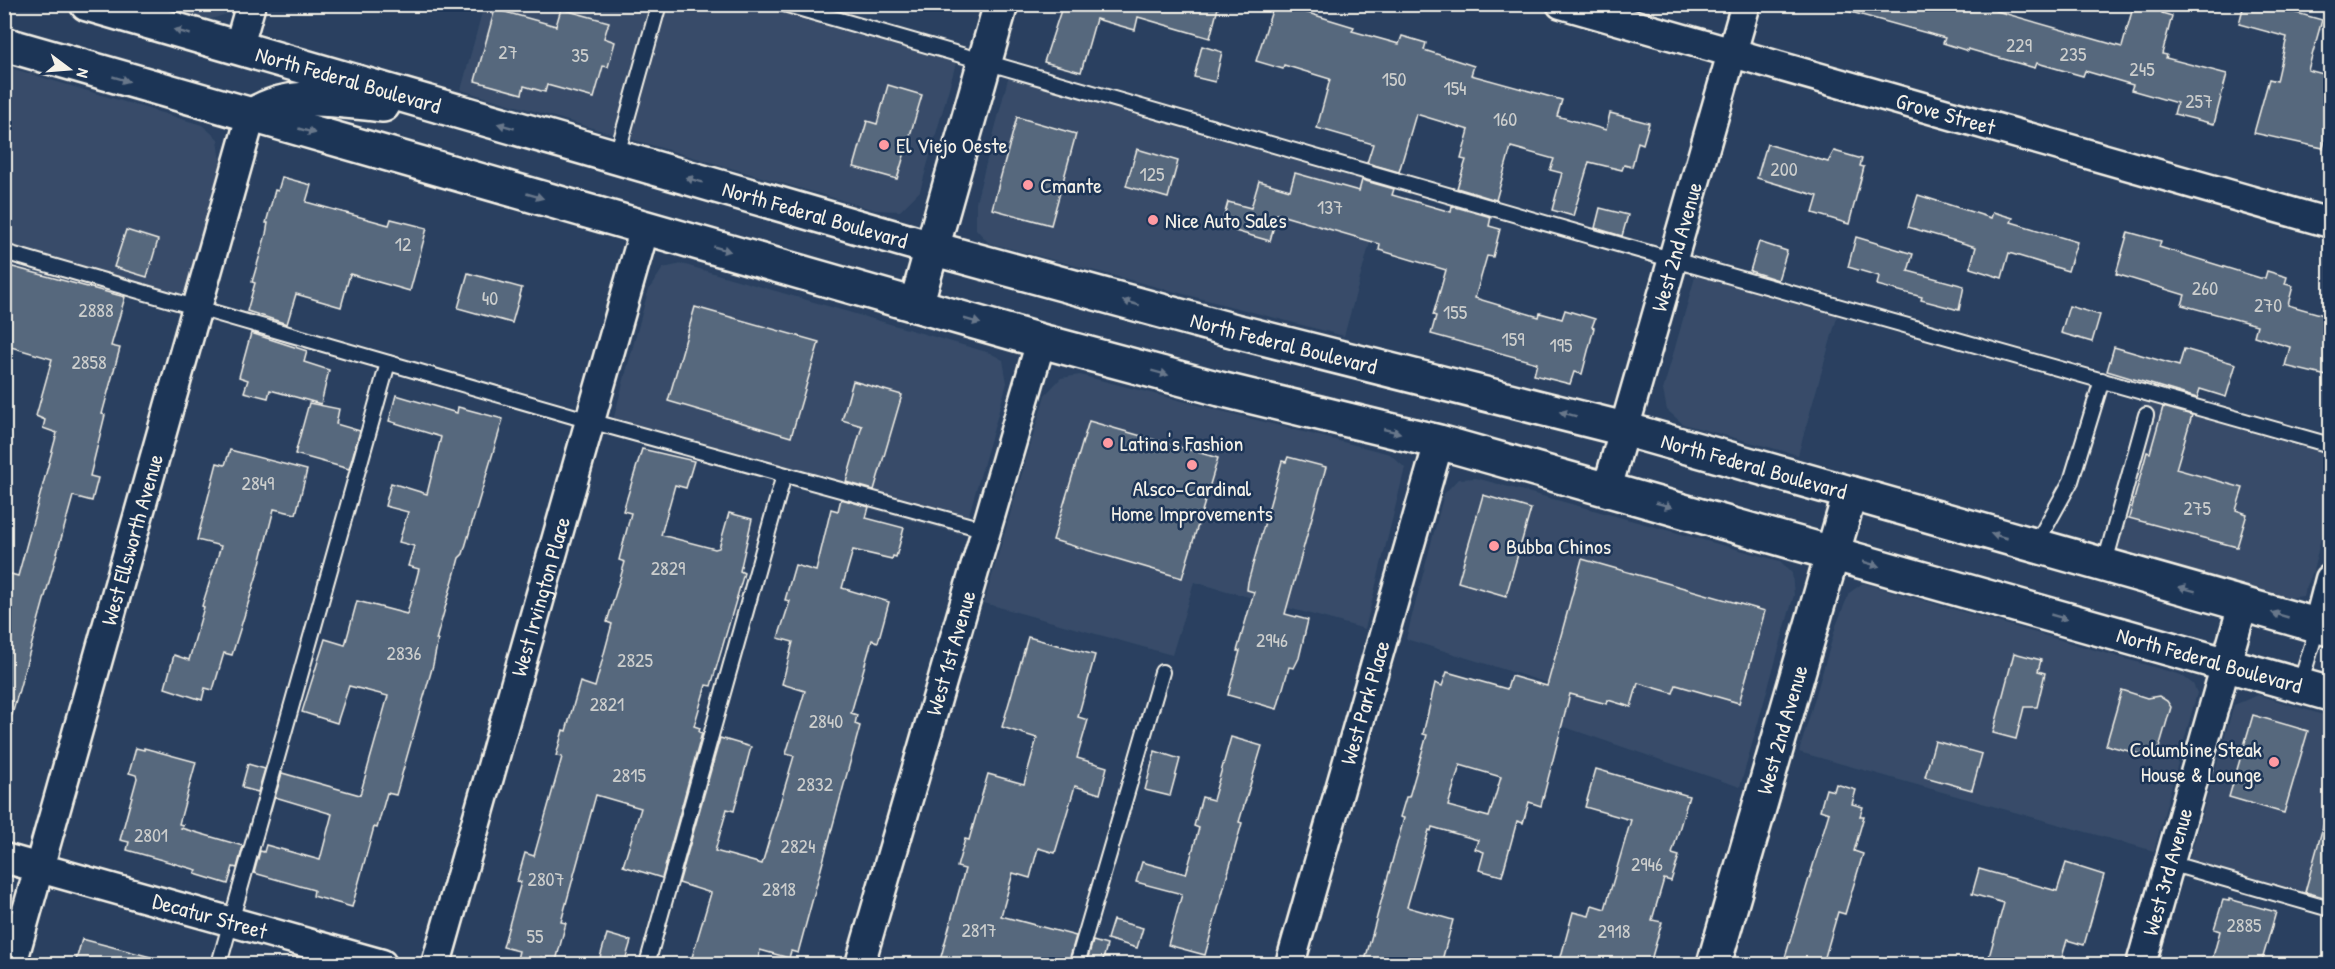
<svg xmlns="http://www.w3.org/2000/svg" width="2335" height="969" font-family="'Patrick Hand',sans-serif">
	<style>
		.built { fill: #374c69 }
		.building { fill: #56677d; stroke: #f4f1e8; stroke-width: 1.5; fill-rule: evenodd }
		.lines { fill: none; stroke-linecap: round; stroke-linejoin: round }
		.lane-casing { stroke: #f4f1e8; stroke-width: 18 }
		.street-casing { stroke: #f4f1e8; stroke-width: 33 }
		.secondary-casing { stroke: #f4f1e8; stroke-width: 38 }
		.primary-casing { stroke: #f4f1e8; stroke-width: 38 }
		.lane { stroke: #1d3557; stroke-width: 14 }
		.street { stroke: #1d3557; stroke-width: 28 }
		.secondary { stroke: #1d3557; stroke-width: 33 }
		.primary { stroke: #1d3557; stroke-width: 33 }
		.oneway { fill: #68778a }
		.poi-dot { fill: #ff9aa2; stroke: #1d3557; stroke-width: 2 }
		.labels { text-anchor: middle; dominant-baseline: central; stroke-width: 5; stroke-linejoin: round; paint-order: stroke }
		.number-label { font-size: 20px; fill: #cccecd }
		.street-label { font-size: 22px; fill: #f4f1e8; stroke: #1d3557 }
		.poi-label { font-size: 22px; fill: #f4f1e8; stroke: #1d3557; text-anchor: start }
	</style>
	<rect width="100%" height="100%" fill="#2a4060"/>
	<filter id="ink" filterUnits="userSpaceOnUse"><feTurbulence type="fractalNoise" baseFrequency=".0167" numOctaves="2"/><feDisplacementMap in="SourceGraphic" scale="12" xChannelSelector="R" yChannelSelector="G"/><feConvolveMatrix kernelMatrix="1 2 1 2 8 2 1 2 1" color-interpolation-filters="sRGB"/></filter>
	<g filter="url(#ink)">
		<g class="built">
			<path d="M153,5H232L230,13L205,21Z"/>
			<path d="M484,5H806L960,49L920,191L900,211L875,210L461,90Z"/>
			<path d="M1012,63L1390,171L1344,336L989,243L976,229V202Z"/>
			<path d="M4,66L202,125L218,139L221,163L180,309L5,260Z"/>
			<path d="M1700,259L1842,300L1798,455L1683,424L1667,410L1663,390Z"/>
			<path d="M682,264L990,353L1003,360L1007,383L963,535L609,435L648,291L663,268Z"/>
			<path d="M1080,375L1390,454L1405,468L1365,629L1194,582L1172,655L984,603L1045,395L1061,378Z"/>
			<path d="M2147,386L2330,439V501L2313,571L2303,596L2288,598L2100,545Z"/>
			<path d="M1476,478L1780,561L1792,573L1794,595L1740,787L1550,722L1560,687L1406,639L1444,494L1458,479Z"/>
			<path d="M1863,583L2181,675L2193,684L2197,693L2154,851L1799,752L1836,626L1849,593Z"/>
			<path d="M2258,695L2330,717V904L2188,863L2234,705Z"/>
		</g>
		<g class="building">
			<path d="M1063,4H1219L1210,38L1138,17L1135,30L1096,19L1081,72L1044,62Z"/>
			<path d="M1274,4H1300L1298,10L1354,27L1352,31L1399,44L1402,36L1426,43L1424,50L1474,66L1471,75L1562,100L1557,116L1606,130L1610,113L1649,123L1643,144L1638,142L1632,167L1624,165L1622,170L1589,162L1573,216L1552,210L1562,173L1550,170L1554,159L1511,147L1496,200L1457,188L1466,160L1461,159L1469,130L1416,114L1399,172L1367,163L1373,144L1317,128L1330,79L1284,65L1283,69L1256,61Z"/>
			<path d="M1848,4H1987L1986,8L2122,47L2134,4H2165L2162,13L2172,16L2162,54L2167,55L2166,58L2227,74L2214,124L2174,114L2177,103L2131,90L2133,85L2085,71L2083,76L2037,63L2035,68L1968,49V51L1943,43L1945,38L1847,11Z"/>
			<path d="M2244,4H2265L2322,20L2308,70L2331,76V138L2326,137L2323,148L2254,133L2269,79L2277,81L2287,37L2239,24Z"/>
			<path d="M495,9L556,26L561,9L609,22L604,38L615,42L608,67L603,66L594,98L547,85L545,92L524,86L522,94L475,81Z"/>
			<path d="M1202,46L1222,52L1215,82L1194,77Z"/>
			<path d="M888,85L922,95L897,179L854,167L867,121L877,124Z"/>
			<path d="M1017,117L1076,134L1051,225L992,209Z"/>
			<path d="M1767,144L1828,162L1834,151L1862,159L1860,166L1864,167L1849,224L1813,213L1818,196L1757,178Z"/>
			<path d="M1137,149L1178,161L1168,198L1126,186Z"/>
			<path d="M1295,173L1359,191L1362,180L1394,189L1392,195L1451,212L1452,206L1491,217L1489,226L1500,229L1493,257L1487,256L1475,298L1539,317L1540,313L1562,319L1565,310L1595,319L1592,327L1594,328L1582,374L1574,372L1570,384L1534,375L1537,363L1431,334L1436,316L1433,315L1446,270L1379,250L1380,244L1277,214L1270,241L1221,227L1228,202L1251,208L1259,181L1290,190Z"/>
			<path d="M282,177L311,185L306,202L389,225L391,219L427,228L410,291L350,274L341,307L296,294L287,324L247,311L255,283L252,282L266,234L268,223H266L275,190L278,191Z"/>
			<path d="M1918,195L1991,218L1993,212L2013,218L2011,222L2077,242L2068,271L2009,253L2002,278L1970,268L1976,247L1908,227Z"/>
			<path d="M1600,208L1628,215L1622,236L1595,228Z"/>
			<path d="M126,230L158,240L147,277L114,267Z"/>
			<path d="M2128,232L2161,241L2159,247L2260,278H2265L2267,271L2287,277L2285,284L2293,286L2288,305L2331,317V377L2285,366L2290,347L2254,336L2257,325L2182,305L2185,295L2116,274Z"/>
			<path d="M1856,237L1913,254L1908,271L1964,286L1959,310L1921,300L1922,297L1877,285L1879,276L1848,267Z"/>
			<path d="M1759,242L1787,251L1778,280L1750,271Z"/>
			<path d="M9,266L125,297L111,346L120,348L102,414L105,415L90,476L98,478L92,501L73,496L12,715L4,714V572L18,576L57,433L43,428L45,420L36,416L52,359L4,345V283Z"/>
			<path d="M468,273L522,288L512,323L458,308Z"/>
			<path d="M2069,306L2100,315L2092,342L2061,333Z"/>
			<path d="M695,307L819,342L791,437L668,401Z"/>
			<path d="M251,333L307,351L304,362L329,370L321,404L270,390L268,398L244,392L248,380L239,377Z"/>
			<path d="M2114,347L2179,366L2184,349L2236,364L2226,397L2200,389L2197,398L2107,371Z"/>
			<path d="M853,381L902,395L874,490L846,482L862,426L842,420Z"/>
			<path d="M396,395L457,413L458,407L503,419L463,554L459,558L453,580L436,640H438L433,665L396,795L387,793L377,828L374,827L352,907L313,896L314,890L254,873L260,851L264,852L266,845L320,860L332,814L275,797L282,773L360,795L388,696L349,686L337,723L302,712L325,639L345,645L357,601L407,614L419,569L408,566L414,546L399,542L408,512L385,506L391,483L427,494L441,437L389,421Z"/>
			<path d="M309,403L339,409L336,424L360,431L349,469L295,454Z"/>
			<path d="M2163,407L2192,415L2176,469L2243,488L2236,510L2247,514L2237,547L2129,518L2147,452L2150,453Z"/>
			<path d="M1089,421L1218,458L1182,578L1053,540Z"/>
			<path d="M642,449L694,461L686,488L675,485L661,535L715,549L719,548L729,513L752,519L740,571L744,573L711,686L706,685L694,726L700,728L699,732L702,733L662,878L623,866L641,808L596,795L561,922L566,923L556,961L541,957L539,964H535L517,959L519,951L503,947L521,882L517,881L525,853L534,856L562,757L556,756L563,730L566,731L580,682L595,687L612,624L607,622L625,562L619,560L631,513L623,511Z"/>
			<path d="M230,450L307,470L296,514L274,509L257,575L232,655L224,653L213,690L205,688L202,700L165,688L174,655L189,660L204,607L202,606L221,546L197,540L217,463L225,465Z"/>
			<path d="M1288,457L1326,467L1285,614L1308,620L1299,658L1294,668L1289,667L1277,709L1228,695L1240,651H1237L1254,592L1247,590L1248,582L1282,461L1286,462Z"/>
			<path d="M1483,495L1531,509L1506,596L1458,582Z"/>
			<path d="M841,499L869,507L866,518L904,528L896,557L893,556L892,559L853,550L842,588L889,602L878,642L872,640L851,713L857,715L855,724L860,726L798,953L791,951L789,958L760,950L758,964H690L711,893L679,883L720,738L751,747L734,811L727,809L715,851L762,864L794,756L786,754L805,691L782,684L793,642L778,638L790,601L785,600L795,565L816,571L831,509L838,511Z"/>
			<path d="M1582,559L1765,611L1739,703L1676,685L1673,693L1638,683L1631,707L1608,700L1607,704L1570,694L1541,806L1529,802L1523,823L1517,821L1502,876L1479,870L1484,852L1475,849L1478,840L1432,827L1431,831L1429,830L1407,907L1453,920L1441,964H1364L1404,818L1400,817L1406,797H1409L1427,735L1423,734L1435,683L1442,686L1447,672L1507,689L1511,676L1547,686ZM1460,765L1501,777L1489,817L1448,806Z"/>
			<path d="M1028,637L1095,655L1078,717L1088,720L1077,758L1107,767L1100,794L1075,786L1055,853L1038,848L1030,878L1013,873L1001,916L1076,936L1068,964H939L965,869L957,867L965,839L969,840L988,774L1024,784L1037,738L1002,727Z"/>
			<path d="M2014,653L2041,660L2038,671L2045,673L2037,707H2024L2016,739L1993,733Z"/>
			<path d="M2122,690L2147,698L2159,696L2167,701L2171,707L2159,748L2154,747L2151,757L2106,745Z"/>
			<path d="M2253,715L2308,731L2284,813L2229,797Z"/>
			<path d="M1231,737L1262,746L1239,822L1242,823L1205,955L1168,945L1182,894L1136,882L1142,862L1186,874L1199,828L1194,826L1202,797L1213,800Z"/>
			<path d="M1935,741L1982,754L1972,790L1925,777Z"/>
			<path d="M136,748L144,750V748L196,762L179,824L183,825L181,828L243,846L237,868L233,867L228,884L195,874L197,870L127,850L129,842L120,840L137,778L136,775L129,773Z"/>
			<path d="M1155,751L1180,759L1170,796L1145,790Z"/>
			<path d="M248,764L265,769L258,792L243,788L242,786Z"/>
			<path d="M1596,769L1689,796L1672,854L1679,856L1671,881L1664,879L1652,920L1662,922L1650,964H1559L1573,912L1589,916L1592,905L1605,909L1631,820L1585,807Z"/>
			<path d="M1836,784L1856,790L1852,804L1863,807L1860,816H1864L1854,851L1863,854L1845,914L1838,912L1823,964H1783L1829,813L1820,810L1826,789L1834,791Z"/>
			<path d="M2324,823L2331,824V899L2305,892Z"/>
			<path d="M2066,863L2104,875L2084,945L2067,940L2060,964H2044L2022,958L2020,964H1987L2004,903L1972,894L1979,869L2057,891Z"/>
			<path d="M2229,899L2276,912L2261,964H2211L2220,931L2214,929L2223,900L2229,901Z"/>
			<path d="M1113,920L1143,928L1137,948L1107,939Z"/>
			<path d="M607,934L631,941L624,964H598Z"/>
			<path d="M82,939L151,957L150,964H75Z"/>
			<path d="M1093,941L1107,945L1102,964H1086Z"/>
		</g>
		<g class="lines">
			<defs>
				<g id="lane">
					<path d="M784,4L1635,249L2330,445"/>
					<path d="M616,158L659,4"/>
					<path d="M4,252L590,421L986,530"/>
					<path d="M2035,546L2071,481L2102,380"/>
					<path d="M2104,566L2146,415"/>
					<path d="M2300,685L2318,625"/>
					<path d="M2169,863L2330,909"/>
					<path d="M219,964L388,363"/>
					<path d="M647,964L784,475"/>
					<path d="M1077,964L1162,672"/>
				</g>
				<g id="street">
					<path id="s1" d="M1561,4L2330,223"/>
					<path d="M238,49L251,4"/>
					<path id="s2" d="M1607,489L1746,4"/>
					<path d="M2318,625L2330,579"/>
					<path id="s3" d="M4,858L382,964"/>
					<path id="s4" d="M12,964L251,116"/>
					<path id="s5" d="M436,964L645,227"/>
					<path id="s6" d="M860,964L1041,341"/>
					<path id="s7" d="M1290,964L1439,442"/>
					<path id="s8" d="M2141,964L2243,604"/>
				</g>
				<g id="secondary">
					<path d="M916,305L1001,4"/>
					<path id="s9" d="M1714,964L1850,493"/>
				</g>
				<g id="primary">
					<path id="s10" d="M87,4L931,248L1235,331L1624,429L2330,629"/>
					<path id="s11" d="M4,44L1041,341L1220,389L1439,442L2330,694"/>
					<path d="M251,116C291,89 337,101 383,105"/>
				</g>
			</defs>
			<use href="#lane" class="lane-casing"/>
			<use href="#street" class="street-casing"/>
			<use href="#secondary" class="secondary-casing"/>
			<use href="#primary" class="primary-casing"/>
			<use href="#lane" class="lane"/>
			<use href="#street" class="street"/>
			<use href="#secondary" class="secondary"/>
			<use href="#primary" class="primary"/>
		</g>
		<defs><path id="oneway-solid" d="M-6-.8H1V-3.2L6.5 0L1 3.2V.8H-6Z" transform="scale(1.5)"/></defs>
		<g class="oneway">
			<use href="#oneway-solid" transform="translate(182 32) rotate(-164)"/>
			<use href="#oneway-solid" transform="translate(121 79) rotate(16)"/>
			<use href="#oneway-solid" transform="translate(506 126) rotate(-164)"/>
			<use href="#oneway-solid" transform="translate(307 131) rotate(16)"/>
			<use href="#oneway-solid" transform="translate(694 180) rotate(-164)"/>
			<use href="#oneway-solid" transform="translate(535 196) rotate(16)"/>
			<use href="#oneway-solid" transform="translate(722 249) rotate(16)"/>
			<use href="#oneway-solid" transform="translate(1131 303) rotate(-165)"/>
			<use href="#oneway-solid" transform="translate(972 321) rotate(16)"/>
			<use href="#oneway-solid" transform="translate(1160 373) rotate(15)"/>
			<use href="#oneway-solid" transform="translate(1568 414) rotate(-165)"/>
			<use href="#oneway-solid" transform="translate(1392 431) rotate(13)"/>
			<use href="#oneway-solid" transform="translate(1664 505) rotate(16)"/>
			<use href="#oneway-solid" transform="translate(1999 536) rotate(-164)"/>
			<use href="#oneway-solid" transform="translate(1871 564) rotate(16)"/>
			<use href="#oneway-solid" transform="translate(2187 589) rotate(-165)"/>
			<use href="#oneway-solid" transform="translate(2280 615) rotate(-164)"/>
			<use href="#oneway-solid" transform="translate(2059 617) rotate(16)"/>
		</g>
	</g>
	<g class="poi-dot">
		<circle cx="884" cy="145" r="6"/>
		<circle cx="1028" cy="185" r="6"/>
		<circle cx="1153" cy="220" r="6"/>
		<circle cx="1108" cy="443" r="6"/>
		<circle cx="1192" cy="465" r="6"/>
		<circle cx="1494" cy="546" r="6"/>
		<circle cx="2274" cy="762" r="6"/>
	</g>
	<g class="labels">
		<g class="number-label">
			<text x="2019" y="44">229</text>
			<text x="508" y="51">27</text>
			<text x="2073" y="53">235</text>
			<text x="580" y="54">35</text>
			<text x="2142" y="68">245</text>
			<text x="1394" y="78">150</text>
			<text x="1455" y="87">154</text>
			<text x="2199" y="100">257</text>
			<text x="1505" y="118">160</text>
			<text x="1784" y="168">200</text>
			<text x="1152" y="173">125</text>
			<text x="1330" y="206">137</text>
			<text x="403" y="243">12</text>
			<text x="2205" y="287">260</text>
			<text x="490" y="297">40</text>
			<text x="2268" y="304">270</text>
			<text x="96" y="309">2888</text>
			<text x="1455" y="311">155</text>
			<text x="1513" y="338">159</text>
			<text x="1561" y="344">195</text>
			<text x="89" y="361">2858</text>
			<text x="258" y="482">2849</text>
			<text x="2197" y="507">275</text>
			<text x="668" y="567">2829</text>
			<text x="1272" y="639">2946</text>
			<text x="404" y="652">2836</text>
			<text x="635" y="659">2825</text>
			<text x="607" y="703">2821</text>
			<text x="826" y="720">2840</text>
			<text x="629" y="774">2815</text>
			<text x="815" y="783">2832</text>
			<text x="151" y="834">2801</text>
			<text x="798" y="845">2824</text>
			<text x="1647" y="863">2946</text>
			<text x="546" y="878">2807</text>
			<text x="779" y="888">2818</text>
			<text x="2244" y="924">2885</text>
			<text x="979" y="929">2817</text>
			<text x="1614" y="930">2918</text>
			<text x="535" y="935">55</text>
		</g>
		<g class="street-label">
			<text stroke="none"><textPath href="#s10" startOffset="272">North Federal Boulevard</textPath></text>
			<text stroke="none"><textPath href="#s1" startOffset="400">Grove Street</textPath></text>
			<text stroke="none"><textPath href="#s10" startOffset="758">North Federal Boulevard</textPath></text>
			<text stroke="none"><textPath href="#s2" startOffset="252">West 2nd Avenue</textPath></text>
			<text stroke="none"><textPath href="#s10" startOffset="1244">North Federal Boulevard</textPath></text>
			<text stroke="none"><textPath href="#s10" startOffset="1730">North Federal Boulevard</textPath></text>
			<text stroke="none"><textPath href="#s4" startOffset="441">West Ellsworth Avenue</textPath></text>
			<text stroke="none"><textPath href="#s5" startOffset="382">West Irvington Place</textPath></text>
			<text stroke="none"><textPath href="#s6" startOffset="324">West 1st Avenue</textPath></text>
			<text stroke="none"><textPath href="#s11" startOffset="2290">North Federal Boulevard</textPath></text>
			<text stroke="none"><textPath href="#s7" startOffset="272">West Park Place</textPath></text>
			<text stroke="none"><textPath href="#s9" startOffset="244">West 2nd Avenue</textPath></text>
			<text stroke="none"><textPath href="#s8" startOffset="96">West 3rd Avenue</textPath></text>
			<text stroke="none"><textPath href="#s3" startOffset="214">Decatur Street</textPath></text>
		</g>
		<g class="poi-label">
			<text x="896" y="145">El Viejo Oeste</text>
			<text x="1040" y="185">Cmante</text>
			<text x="1165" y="220">Nice Auto Sales</text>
			<text x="1120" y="443">Latina's Fashion</text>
			<text x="1192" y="488" text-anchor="middle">Alsco-Cardinal<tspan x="1192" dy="25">Home Improvements</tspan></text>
			<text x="1506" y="546">Bubba Chinos</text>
			<text x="2262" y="749" text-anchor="end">Columbine Steak<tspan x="2262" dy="25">House &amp; Lounge</tspan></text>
		</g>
	</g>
	<rect width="2335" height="969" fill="none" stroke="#1d3557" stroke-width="24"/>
	<rect x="12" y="12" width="2311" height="945" fill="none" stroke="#f4f1e8" stroke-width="2" filter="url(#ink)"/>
	<g transform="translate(69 69) rotate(106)" stroke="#1d3557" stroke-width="4.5" paint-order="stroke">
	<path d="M0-4.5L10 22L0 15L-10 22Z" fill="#f4f1e8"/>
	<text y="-9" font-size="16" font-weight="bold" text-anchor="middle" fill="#f4f1e8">N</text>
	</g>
</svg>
